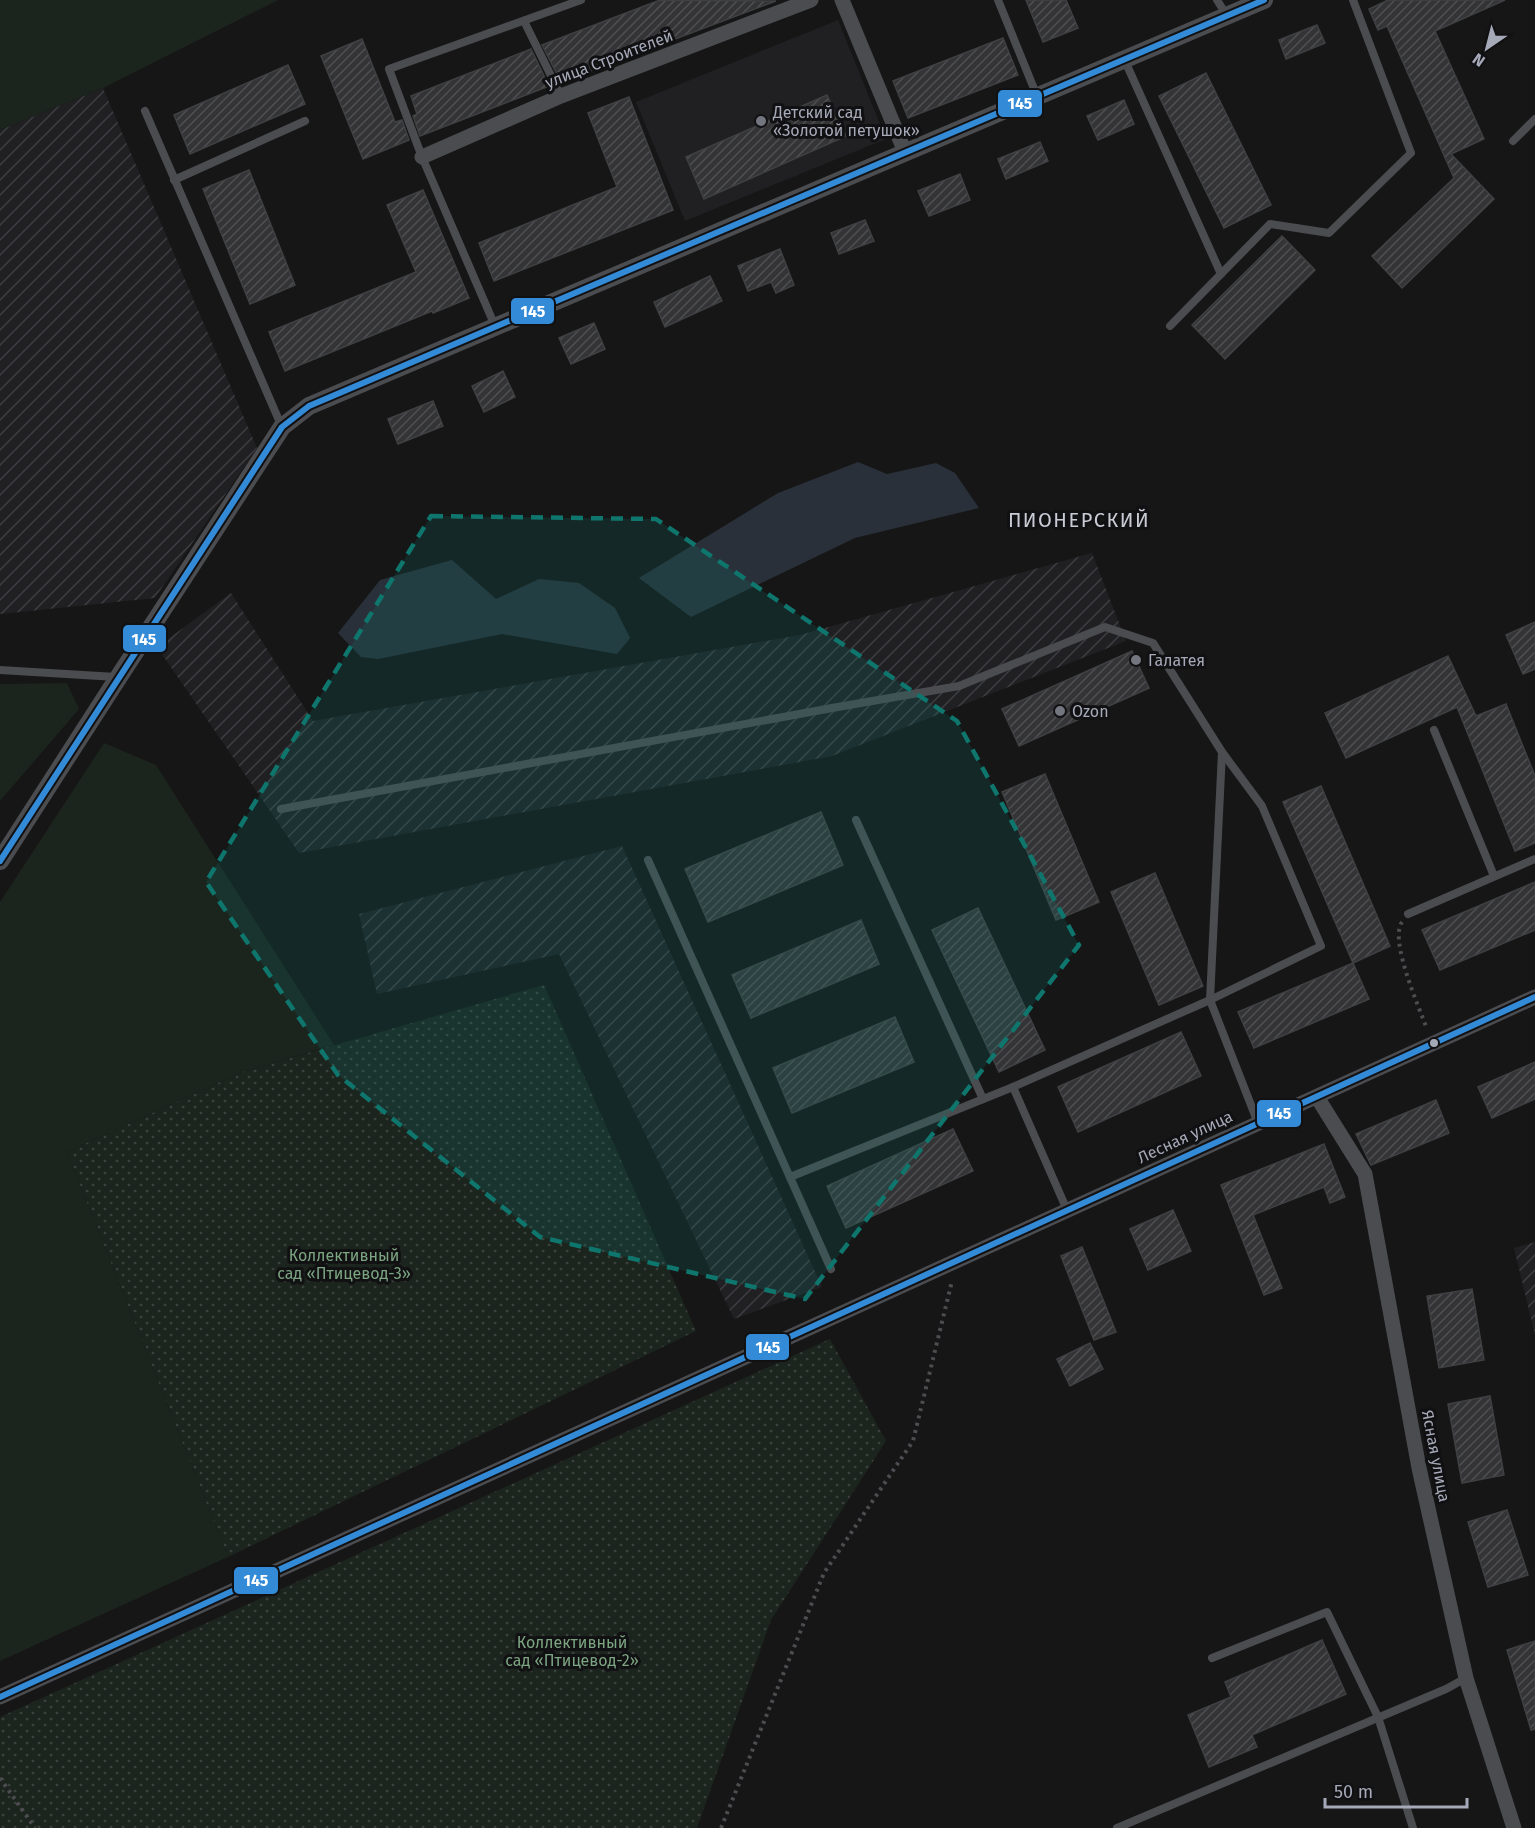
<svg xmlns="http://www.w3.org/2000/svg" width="1535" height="1828" font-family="'Fira Sans',sans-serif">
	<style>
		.built { fill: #202023 }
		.industrial { fill: url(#industrial-furrows) }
		.green { fill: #1c241e }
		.garden { fill: url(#garden-dots) }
		.water { fill: #293039 }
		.building { fill: url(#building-hatch); stroke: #3f4042; stroke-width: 1.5 }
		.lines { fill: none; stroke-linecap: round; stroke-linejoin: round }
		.path { stroke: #4c4c51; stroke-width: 4; stroke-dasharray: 3 4.5; stroke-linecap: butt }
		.service { stroke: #4a4c4f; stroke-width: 8 }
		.minor { stroke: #4a4c4f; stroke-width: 15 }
		.tertiary { stroke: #4a4c4f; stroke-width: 18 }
		.bus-1-casing { stroke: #111012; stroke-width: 10 }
		.bus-1 { stroke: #338bd7; stroke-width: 6 }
		.marked { fill: #0f766e; fill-opacity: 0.2; stroke: #0f766e; stroke-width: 4.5; stroke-dasharray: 12 8; stroke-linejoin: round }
		.poi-dot { fill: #74767f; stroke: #111012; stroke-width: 2 }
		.bus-dot { fill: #a6aab8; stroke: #111012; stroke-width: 2 }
		.labels { text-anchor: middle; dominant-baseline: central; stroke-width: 6; stroke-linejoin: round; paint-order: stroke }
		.street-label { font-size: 16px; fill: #a6aab8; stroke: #111012 }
		.poi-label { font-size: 16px; fill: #a6aab8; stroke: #111012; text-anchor: start }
		.park-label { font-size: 16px; fill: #7ca582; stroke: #111012 }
		.quarter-label { font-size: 20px; letter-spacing: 1.5px; fill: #c8cad4; stroke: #111012 }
		.line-badge { stroke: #111012; stroke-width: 2 }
		.badge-label { font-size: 16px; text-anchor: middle; font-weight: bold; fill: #fff }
	</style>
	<defs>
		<pattern id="industrial-furrows" width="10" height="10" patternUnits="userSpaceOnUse" patternTransform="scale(1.5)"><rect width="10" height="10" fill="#202023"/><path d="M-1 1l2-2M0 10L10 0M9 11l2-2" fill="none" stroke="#3d3e41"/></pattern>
		<pattern id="garden-dots" width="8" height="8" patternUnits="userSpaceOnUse" patternTransform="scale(1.5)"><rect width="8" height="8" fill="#1c241e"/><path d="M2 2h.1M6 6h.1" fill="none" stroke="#3a413d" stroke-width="1.8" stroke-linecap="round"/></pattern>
		<pattern id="building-hatch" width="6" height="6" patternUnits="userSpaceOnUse" patternTransform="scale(1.5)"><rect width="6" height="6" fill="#343436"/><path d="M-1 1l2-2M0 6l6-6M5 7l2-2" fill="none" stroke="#4e4f51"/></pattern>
	</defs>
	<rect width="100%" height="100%" fill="#161616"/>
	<path class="built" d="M838,20L886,139L685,221L636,102Z"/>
	<g class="industrial">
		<path d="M103,88L257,448L155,598L0,614V130Z"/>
		<path d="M1092,553L1126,641L832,756L299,853L157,647L231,593L313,721L800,635Z"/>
		<path d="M622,846L822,1287L734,1319L559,954L377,994L359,914Z"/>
		<path d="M1535,1242V1335L1514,1248Z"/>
	</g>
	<g class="green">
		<path d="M0,0H278L103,88L0,130Z"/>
		<path d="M67,683L79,709L0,801V684Z"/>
		<path d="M104,743L156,765L334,1045L242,1072L67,1152L228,1557L0,1661V902Z"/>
	</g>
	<g class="garden">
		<path d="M544,985L696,1331L228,1557L67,1152L242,1072Z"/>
		<path d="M830,1339L886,1441L771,1620L697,1828H0V1717Z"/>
	</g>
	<g class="water">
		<path d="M858,462L887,474L936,463L955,473L979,508L855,538L691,617L639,578L778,493Z"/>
		<path d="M452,560L496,599L539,579L579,583L615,608L630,638L617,654L502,634L378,659L361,657L338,633L380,580Z"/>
	</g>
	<g class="building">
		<path d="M660,0L776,1L561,82L542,45Z"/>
		<path d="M1026,0H1066L1078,28L1043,42Z"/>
		<path d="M1388,0H1505L1435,31L1484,139L1451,154L1494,199L1402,288L1372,256L1454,178L1387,26L1378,30L1369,9Z"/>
		<path d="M1317,25L1325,43L1286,59L1279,40Z"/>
		<path d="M1003,38L1018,75L908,118L893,81Z"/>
		<path d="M362,39L395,122L402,120L409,140L363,159L321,56Z"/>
		<path d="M531,49L549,86L420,136L413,116L417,114L411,96Z"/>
		<path d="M288,65L305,104L190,154L174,115Z"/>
		<path d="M1206,73L1271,205L1224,228L1159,96Z"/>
		<path d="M827,95L846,136L704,199L686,157Z"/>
		<path d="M629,97L673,210L494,281L479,243L617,187L588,113Z"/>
		<path d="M1124,100L1134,124L1098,140L1087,116Z"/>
		<path d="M1040,142L1048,161L1006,179L998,159Z"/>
		<path d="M249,170L295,285L250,304L203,189Z"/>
		<path d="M960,174L970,200L929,216L918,191Z"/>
		<path d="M423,190L469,298L433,313L432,311L285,371L269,332L416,272L387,205Z"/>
		<path d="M865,220L874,241L839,254L831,233Z"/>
		<path d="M1282,236L1315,270L1225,359L1192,325Z"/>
		<path d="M780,249L794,285L776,293L771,282L748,291L738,266Z"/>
		<path d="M710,276L722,301L665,327L654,302Z"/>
		<path d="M594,323L605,349L571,364L559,338Z"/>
		<path d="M503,371L515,397L484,412L472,386Z"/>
		<path d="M433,401L443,426L398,444L388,419Z"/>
		<path d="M1535,622V669L1523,674L1506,635Z"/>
		<path d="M1132,651L1149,688L1019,746L1002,709Z"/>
		<path d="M1448,656L1476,716L1506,704L1535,776V843L1515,851L1457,707L1346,758L1325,713Z"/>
		<path d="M1045,774L1099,902L1056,920L1002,792Z"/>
		<path d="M1321,786L1390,946L1353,963L1283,802Z"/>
		<path d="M821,812L843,865L708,922L685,869Z"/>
		<path d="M1155,873L1203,986L1159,1005L1111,892Z"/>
		<path d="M1535,882V930L1440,970L1422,930Z"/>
		<path d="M978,908L1045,1050L999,1072L932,930Z"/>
		<path d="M861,920L879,964L751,1018L732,975Z"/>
		<path d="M1353,963L1369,999L1254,1048L1238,1012Z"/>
		<path d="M895,1017L914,1062L792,1113L773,1068Z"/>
		<path d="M1181,1032L1201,1076L1078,1132L1058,1087Z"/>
		<path d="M1535,1062V1099L1492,1118L1478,1087Z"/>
		<path d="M1436,1100L1449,1133L1371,1165L1356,1134Z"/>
		<path d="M953,1129L973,1171L846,1228L827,1186Z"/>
		<path d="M1324,1144L1345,1197L1330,1203L1324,1187L1253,1215L1282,1288L1264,1295L1221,1185Z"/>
		<path d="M1173,1210L1191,1251L1148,1270L1130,1229Z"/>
		<path d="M1082,1247L1116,1332L1094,1340L1061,1256Z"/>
		<path d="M1472,1289L1484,1360L1439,1368L1427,1296Z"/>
		<path d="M1090,1343L1103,1369L1070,1386L1057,1359Z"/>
		<path d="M1490,1396L1504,1475L1462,1483L1448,1404Z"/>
		<path d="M1507,1510L1528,1575L1488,1587L1468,1522Z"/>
		<path d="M1322,1640L1346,1694L1252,1735L1257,1747L1209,1767L1188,1715L1231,1697L1225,1682Z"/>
		<path d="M1535,1641V1729L1531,1730L1507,1650Z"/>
	</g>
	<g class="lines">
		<g class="path">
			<path d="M1402,922C1389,940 1419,1007 1427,1029"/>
			<path d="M0,1778L35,1828"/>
			<path d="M721,1828L824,1573L913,1441L952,1281"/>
		</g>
		<g class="service">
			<path d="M998,0L1037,96"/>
			<path d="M1217,0L1227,16"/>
			<path d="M524,21L561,96"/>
			<path d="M1125,61L1221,274"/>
			<path d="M145,111L281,425"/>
			<path d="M1513,141L1535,119"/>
			<path d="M174,180L305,121"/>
			<path d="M495,326L422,157L389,69L581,0"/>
			<path d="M1170,326L1270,224L1329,233L1411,153L1353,0"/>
			<path d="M0,670L116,677"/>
			<path d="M1434,730L1494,876"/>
			<path d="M281,809L832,708L959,686L1105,627L1153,643L1222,752L1210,1000L1258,1123"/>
			<path d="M856,820L983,1099"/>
			<path d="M648,860L831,1269"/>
			<path d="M1408,914L1535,859"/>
			<path d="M1013,1087L1067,1210"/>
			<path d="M790,1177L1013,1087L1210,1000L1321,946L1262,806L1222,752"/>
			<path d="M1212,1658L1327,1612L1378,1717L1413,1828"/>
			<path d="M1117,1828L1446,1689L1466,1678"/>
		</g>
		<g class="minor">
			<path d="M842,0L905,152"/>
			<path d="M422,157L561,96L811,0"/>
			<path d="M1317,1097L1365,1174L1419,1468L1466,1678L1514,1828"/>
			<path d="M0,1697L1535,997"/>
		</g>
		<path class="tertiary" d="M0,861L118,678L282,427L309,406L1264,0"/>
		<defs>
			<g id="bus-1">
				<path d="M0,861L282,427L309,406L1264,0"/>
				<path d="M0,1697L1535,997"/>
			</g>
		</defs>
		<use href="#bus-1" class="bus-1-casing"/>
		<use href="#bus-1" class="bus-1"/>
	</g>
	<path class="marked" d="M431,516L656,519L957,721L1079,945L805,1299L540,1237L338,1075L206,882Z"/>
	<g class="poi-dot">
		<circle cx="761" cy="121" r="6"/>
		<circle cx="1136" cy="660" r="6"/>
		<circle cx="1060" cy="711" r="6"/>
	</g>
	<circle class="bus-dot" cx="1434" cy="1043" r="5"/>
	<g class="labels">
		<g class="street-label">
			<text transform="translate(609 59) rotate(-21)">улица Строителей</text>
			<text transform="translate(1185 1137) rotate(-25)">Лесная улица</text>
			<text transform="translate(1436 1456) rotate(79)">Ясная улица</text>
		</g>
		<g class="poi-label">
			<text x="773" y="112">Детский сад<tspan x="773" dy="18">«Золотой петушок»</tspan></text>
			<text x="1148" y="660">Галатея</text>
			<text x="1072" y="711">Ozon</text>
		</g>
		<g class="park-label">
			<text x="344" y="1255">Коллективный<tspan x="344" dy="18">сад «Птицевод-3»</tspan></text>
			<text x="572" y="1642">Коллективный<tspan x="572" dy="18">сад «Птицевод-2»</tspan></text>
		</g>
		<g class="quarter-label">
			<text x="1079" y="520">ПИОНЕРСКИЙ</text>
		</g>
	</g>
	<g class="line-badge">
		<rect x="997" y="89" width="46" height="29" rx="6" fill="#338bd7"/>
		<rect x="510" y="297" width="45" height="28" rx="6" fill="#338bd7"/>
		<rect x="122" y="624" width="45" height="29" rx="6" fill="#338bd7"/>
		<rect x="1256" y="1099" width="46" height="29" rx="6" fill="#338bd7"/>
		<rect x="745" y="1333" width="45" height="28" rx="6" fill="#338bd7"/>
		<rect x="233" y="1566" width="46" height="29" rx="6" fill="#338bd7"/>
	</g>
	<g class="badge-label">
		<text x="1020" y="109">145</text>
		<text x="533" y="317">145</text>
		<text x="144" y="645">145</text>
		<text x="1279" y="1119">145</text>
		<text x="768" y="1353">145</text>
		<text x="256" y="1586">145</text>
	</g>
	<g transform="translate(1487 48) rotate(215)" stroke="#111012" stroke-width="4.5" paint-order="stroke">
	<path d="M0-4.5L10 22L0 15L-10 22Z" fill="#a6aab8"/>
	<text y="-9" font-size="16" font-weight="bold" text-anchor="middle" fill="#a6aab8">N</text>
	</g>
	<path d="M1325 1798v9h142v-9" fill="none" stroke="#a6aab8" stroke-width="3"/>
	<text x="1334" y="1798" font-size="18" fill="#a6aab8" stroke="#111012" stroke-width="4.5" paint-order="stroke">50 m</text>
</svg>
